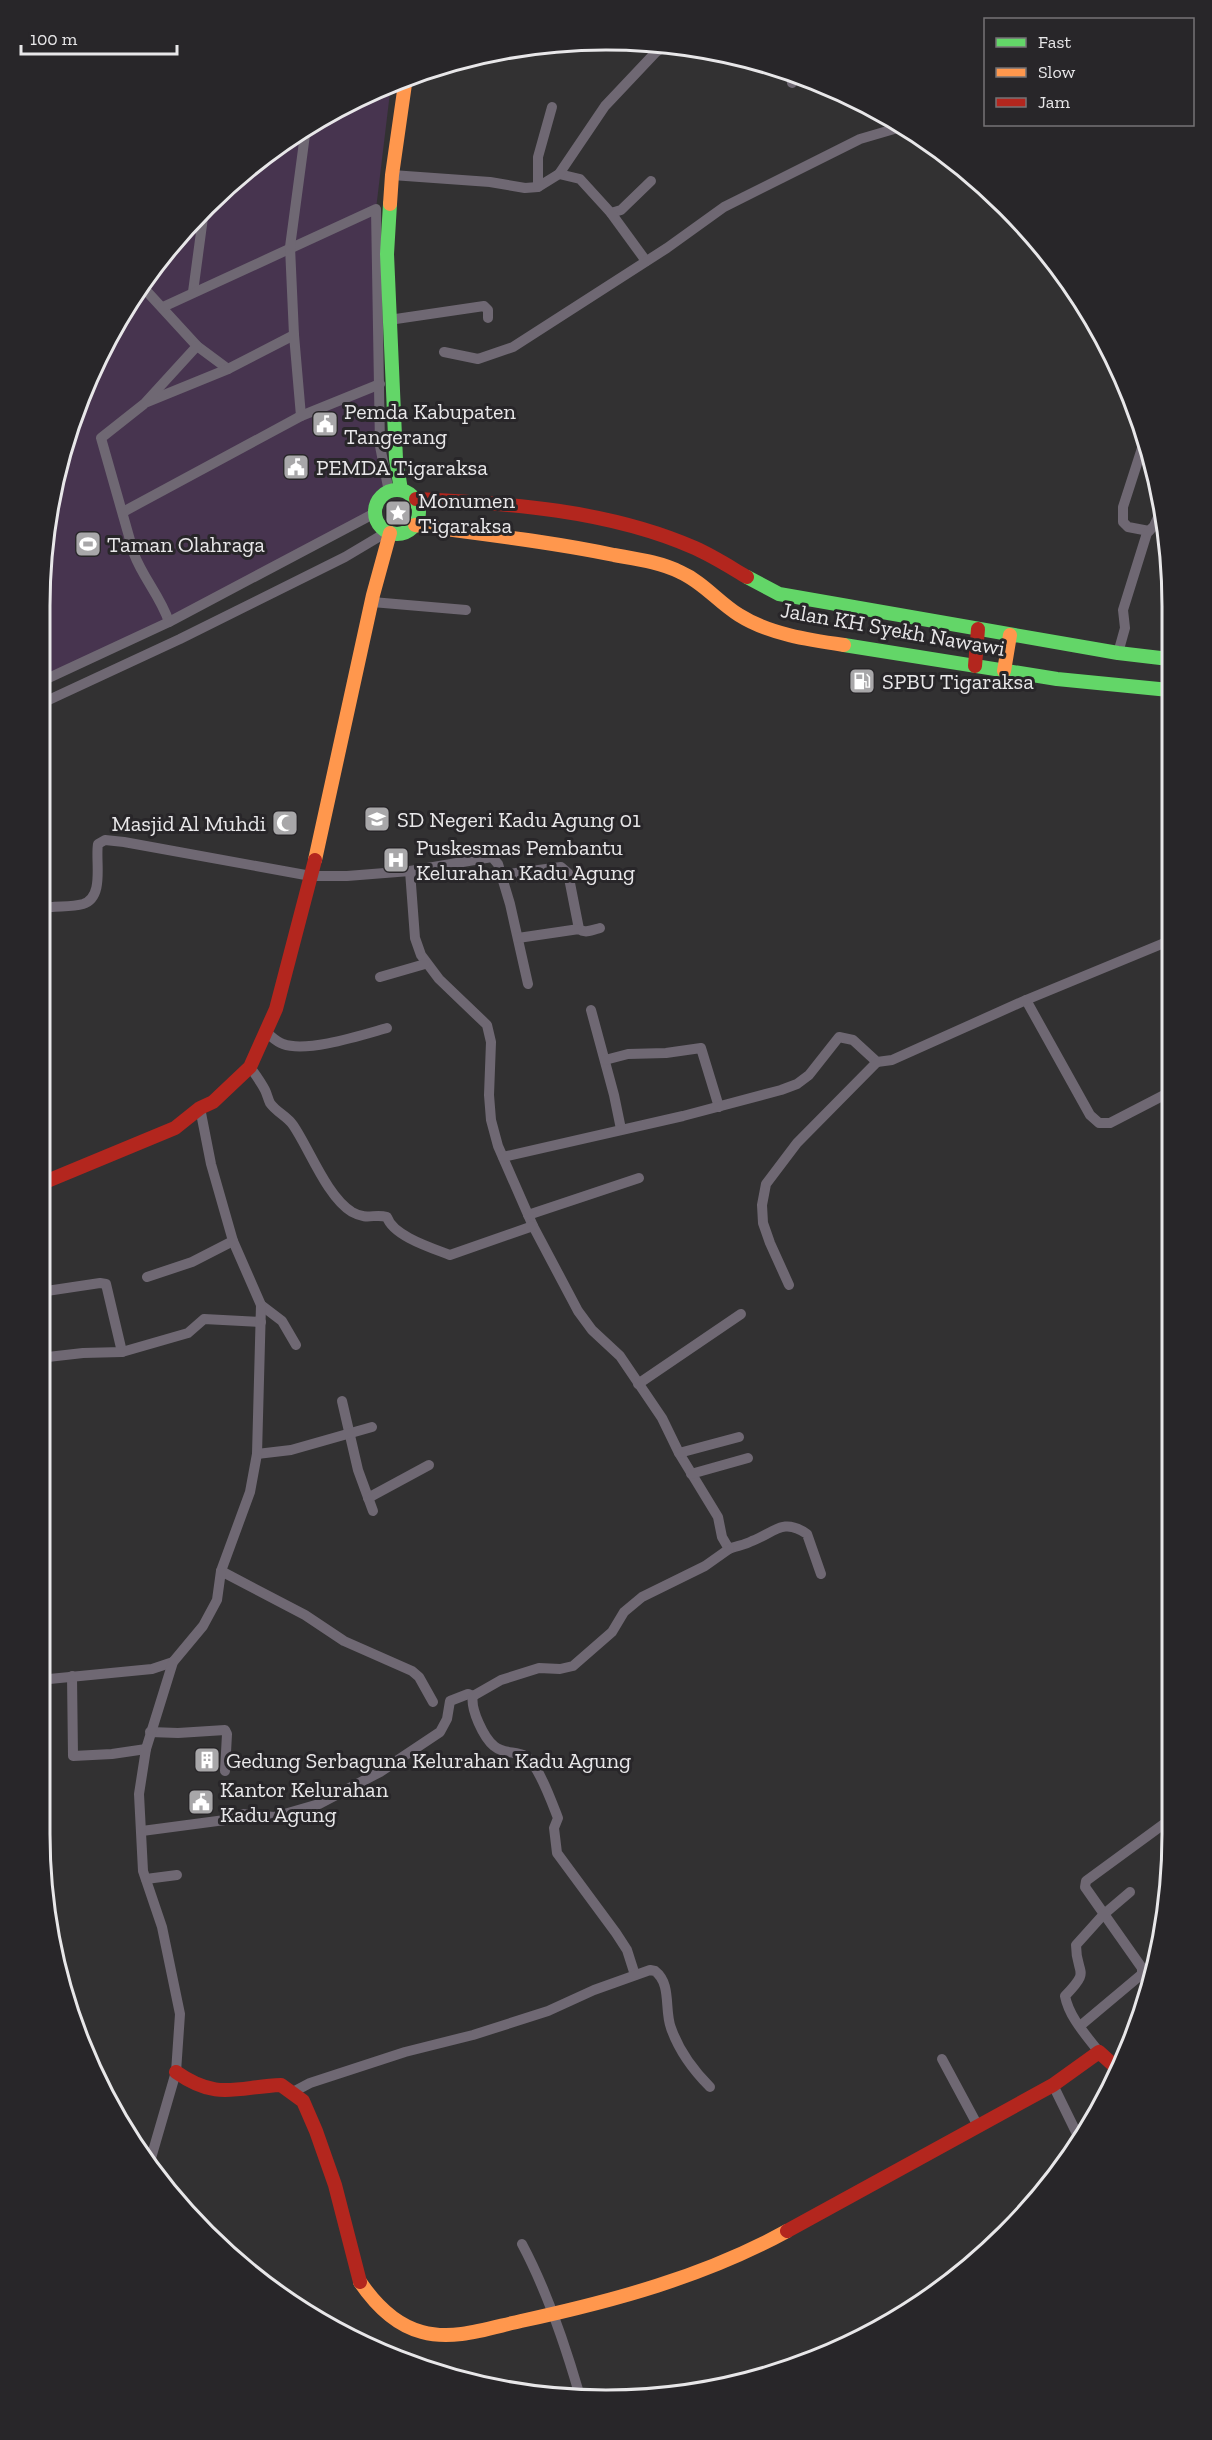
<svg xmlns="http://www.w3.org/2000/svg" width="1212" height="2440" font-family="'Zilla Slab',serif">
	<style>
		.green { fill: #47344f }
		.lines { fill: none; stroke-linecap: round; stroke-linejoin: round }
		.street { stroke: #6f6873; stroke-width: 10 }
		.fast { stroke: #63d668; stroke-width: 14 }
		.slow { stroke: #ff974d; stroke-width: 14 }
		.jam { stroke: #b3261e; stroke-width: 14 }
		.labels { text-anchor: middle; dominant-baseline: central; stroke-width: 6; stroke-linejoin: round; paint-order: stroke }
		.poi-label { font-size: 22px; fill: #e8e7e9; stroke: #282629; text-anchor: start }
		.street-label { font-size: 22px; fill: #e8e7e9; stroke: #282629 }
		.rim { fill: none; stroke: #e8e7e9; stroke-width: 3 }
	</style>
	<rect width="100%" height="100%" fill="#323132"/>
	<path class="green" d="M391,84L376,209L380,384L389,492C380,498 377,503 375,513L40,683V569L58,460L97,356L156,261L232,180L322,115Z"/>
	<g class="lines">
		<g class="street">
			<path d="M791,73L792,83"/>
			<path d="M559,174L580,179L611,213L621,210L651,181"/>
			<path d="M392,175L490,182L525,188L538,187L559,174L605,106L656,52L668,44"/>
			<path d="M538,187V157L552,107"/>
			<path d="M611,213L646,261"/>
			<path d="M141,285L197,346L228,369"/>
			<path d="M193,292L204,210"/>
			<path d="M163,307L376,209L380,446L389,492"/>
			<path d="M389,320L484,306L488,310V318"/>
			<path d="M444,352L478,359L513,347L667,248L724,207L860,139L901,127"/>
			<path d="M147,402L228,369L294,335"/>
			<path d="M301,416L294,335L290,247L306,127"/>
			<path d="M1144,442L1123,507V522L1128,527L1149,531"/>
			<path d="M123,512L301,416L380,384"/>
			<path d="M372,602L466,610"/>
			<path d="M169,622C161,597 143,578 134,554L101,438L144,404L197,346"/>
			<path d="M1118,653L1125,628L1123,610L1147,533L1154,526L1162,509"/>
			<path d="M40,682L169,622L375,513"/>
			<path d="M40,704L180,639L345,557L387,532"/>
			<path d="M410,871L415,938L421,955L439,979L487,1025L491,1042L489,1095L491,1120L498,1146L533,1226L578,1311L592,1330L620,1356L662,1418L679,1453L718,1517L722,1537L729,1549C736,1546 745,1545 752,1541C774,1533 783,1517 807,1534L821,1574"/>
			<path d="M501,875L561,867L568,873L579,929"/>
			<path d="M40,909C54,905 69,908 83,904C105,897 95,861 98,844L105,840L124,842L311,876H347L410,871L492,857L498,864L510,904L528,984"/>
			<path d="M518,938L579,929C585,934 593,930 600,928"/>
			<path d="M380,977L425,964"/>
			<path d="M1026,1000L1090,1115L1099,1123H1110L1170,1092"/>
			<path d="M591,1010L614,1095L621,1129"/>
			<path d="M267,1033C272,1037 277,1042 283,1044C307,1053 362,1035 387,1028"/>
			<path d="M605,1060L628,1054L666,1053L701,1048L719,1107"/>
			<path d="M250,1067C255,1074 261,1082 265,1090C267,1094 268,1099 270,1103C276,1112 287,1116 293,1125C309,1148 327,1197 352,1212C368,1221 374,1213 387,1217C393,1236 432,1248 450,1255L533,1226"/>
			<path d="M503,1157L683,1116L781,1090L797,1084L809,1075L839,1037L853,1040L877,1062L892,1060L1026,1000L1169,941"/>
			<path d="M528,1215L639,1178"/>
			<path d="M147,1277L192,1262L233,1241"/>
			<path d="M789,1285L770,1243L763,1223L762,1205L766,1184L797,1143L877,1062"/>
			<path d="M40,1292L100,1283L106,1284L122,1352"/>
			<path d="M261,1305L282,1321L296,1345"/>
			<path d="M39,1358L83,1353L122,1352L188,1333L204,1319L261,1322"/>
			<path d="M39,1361L41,1417"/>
			<path d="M638,1384L741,1314"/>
			<path d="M342,1401L358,1470L373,1511"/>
			<path d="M679,1453L739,1437"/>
			<path d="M257,1454L291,1450L372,1427"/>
			<path d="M691,1474L748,1458"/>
			<path d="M368,1498L429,1465"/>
			<path d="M221,1571L305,1615L344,1641L412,1671L419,1677L433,1702"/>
			<path d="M72,1676L73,1756L112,1754L146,1749"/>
			<path d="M39,1680L152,1669L173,1662"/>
			<path d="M150,1732L178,1733L225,1730L227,1734L225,1771"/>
			<path d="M142,1831L225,1820L242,1814L274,1817L319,1804L380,1772L440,1732L447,1719L450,1701L468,1694L473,1696"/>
			<path d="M146,1879L177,1875"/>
			<path d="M635,1975L627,1950L616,1933L557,1853L554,1828L558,1818C552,1803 538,1763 525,1756C516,1751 503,1754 494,1746C484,1738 470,1709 473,1696L501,1680L539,1668L560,1669L573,1666L612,1632L624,1612L642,1597L705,1566L729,1549"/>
			<path d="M1080,2026L1142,1974V1968L1085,1887L1086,1881L1172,1818"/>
			<path d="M1099,2052C1086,2035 1069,2017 1065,1996C1092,1968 1076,1976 1076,1945L1103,1915L1130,1892"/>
			<path d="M942,2059L978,2126"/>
			<path d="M1053,2085L1078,2136"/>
			<path d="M293,2092L310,2083L405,2052L473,2035L548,2011L594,1990L650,1970L655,1971C672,1984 664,2010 671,2028C679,2051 693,2070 710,2087"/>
			<path d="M151,2169V2158L176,2072L180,2014L162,1927L143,1871L139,1794L146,1749L173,1662L203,1626L217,1600L221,1571L250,1492L257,1454L261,1305L233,1241L211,1164L200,1108"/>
			<path d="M522,2244C547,2291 564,2341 579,2393"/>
		</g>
		<g class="fast">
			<path d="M390,204L387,254L396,459L401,490"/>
			<circle cx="397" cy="512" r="22"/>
			<path d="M747,577L779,594L1118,653L1169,659"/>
			<path d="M844,645L1057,679L1169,690"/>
		</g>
		<g class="slow">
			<path d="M390,204L392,175L406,77"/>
			<path d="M415,525C481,534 548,541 614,555C636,559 660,562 680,572C703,582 718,602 739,615C769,634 809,640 844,645"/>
			<path d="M1004,671L1010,635"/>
			<path d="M315,860L373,595L390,533"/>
			<path d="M360,2282C375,2304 395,2325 422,2332C454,2341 489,2328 521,2321C613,2301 703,2277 787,2231"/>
		</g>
		<g class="jam">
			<path d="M416,499C508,503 609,510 695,548C713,556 730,567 747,577"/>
			<path d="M975,666L978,629"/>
			<path d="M40,1184L175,1128L200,1108L213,1102L250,1067L276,1009L315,860"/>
			<path d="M176,2072C217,2101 236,2087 281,2085L303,2101L316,2131L335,2185L360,2282"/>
			<path d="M787,2231L1053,2085L1099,2052L1120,2071"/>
		</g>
	</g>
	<defs>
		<symbol id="civic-square" viewBox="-11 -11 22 22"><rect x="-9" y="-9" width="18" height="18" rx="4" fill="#a8a7a9" stroke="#282629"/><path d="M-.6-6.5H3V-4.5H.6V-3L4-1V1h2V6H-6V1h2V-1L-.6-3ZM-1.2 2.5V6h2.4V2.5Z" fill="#fff"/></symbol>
		<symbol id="sight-square" viewBox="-11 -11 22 22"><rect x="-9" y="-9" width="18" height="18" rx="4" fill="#a8a7a9" stroke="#282629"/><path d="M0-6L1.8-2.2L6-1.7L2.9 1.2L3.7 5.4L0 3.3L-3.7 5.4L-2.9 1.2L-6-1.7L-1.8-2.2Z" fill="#fff"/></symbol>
		<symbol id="stadium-square" viewBox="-11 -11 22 22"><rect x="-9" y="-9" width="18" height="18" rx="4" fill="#a8a7a9" stroke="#282629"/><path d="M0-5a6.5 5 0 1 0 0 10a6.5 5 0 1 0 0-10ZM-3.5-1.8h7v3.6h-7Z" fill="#fff"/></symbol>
		<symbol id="fuel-square" viewBox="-11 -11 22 22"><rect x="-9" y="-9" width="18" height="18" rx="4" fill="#a8a7a9" stroke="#282629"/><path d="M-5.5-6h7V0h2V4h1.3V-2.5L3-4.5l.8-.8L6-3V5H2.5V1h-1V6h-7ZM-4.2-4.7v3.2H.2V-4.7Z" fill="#fff"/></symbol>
		<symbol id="school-square" viewBox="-11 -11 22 22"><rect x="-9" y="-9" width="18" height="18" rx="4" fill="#a8a7a9" stroke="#282629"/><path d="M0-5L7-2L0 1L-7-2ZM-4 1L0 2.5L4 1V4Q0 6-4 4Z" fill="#fff"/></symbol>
		<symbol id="mosque-square" viewBox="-11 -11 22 22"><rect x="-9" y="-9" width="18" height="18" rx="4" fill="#a8a7a9" stroke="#282629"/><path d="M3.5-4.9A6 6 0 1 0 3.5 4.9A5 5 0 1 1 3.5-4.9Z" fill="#fff"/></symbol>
		<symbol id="hospital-square" viewBox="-11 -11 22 22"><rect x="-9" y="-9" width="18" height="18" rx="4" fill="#a8a7a9" stroke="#282629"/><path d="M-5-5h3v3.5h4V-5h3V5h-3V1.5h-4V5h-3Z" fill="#fff"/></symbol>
		<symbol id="building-square" viewBox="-11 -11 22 22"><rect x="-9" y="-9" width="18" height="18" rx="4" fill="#a8a7a9" stroke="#282629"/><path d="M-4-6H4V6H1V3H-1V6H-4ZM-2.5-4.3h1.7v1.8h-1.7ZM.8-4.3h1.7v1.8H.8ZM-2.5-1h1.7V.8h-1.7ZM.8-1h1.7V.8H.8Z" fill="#fff"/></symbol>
	</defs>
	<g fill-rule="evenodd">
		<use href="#civic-square" x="310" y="409" width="30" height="30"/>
		<use href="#civic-square" x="281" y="452" width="30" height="30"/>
		<use href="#sight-square" x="383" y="498" width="30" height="30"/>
		<use href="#stadium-square" x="73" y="529" width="30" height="30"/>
		<use href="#fuel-square" x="847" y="666" width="30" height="30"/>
		<use href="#school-square" x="362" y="804" width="30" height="30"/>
		<use href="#mosque-square" x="270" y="808" width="30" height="30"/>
		<use href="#hospital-square" x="381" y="845" width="30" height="30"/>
		<use href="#building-square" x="192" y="1745" width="30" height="30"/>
		<use href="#civic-square" x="186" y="1787" width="30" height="30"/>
	</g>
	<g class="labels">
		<g class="poi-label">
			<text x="344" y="411">Pemda Kabupaten<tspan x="344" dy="25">Tangerang</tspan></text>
			<text x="316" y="467">PEMDA Tigaraksa</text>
			<text x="418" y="500">Monumen<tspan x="418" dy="25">Tigaraksa</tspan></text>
			<text x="107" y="544">Taman Olahraga</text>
			<text x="882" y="681">SPBU Tigaraksa</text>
			<text x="397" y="819">SD Negeri Kadu Agung 01</text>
			<text x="266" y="823" text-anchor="end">Masjid Al Muhdi</text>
			<text x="416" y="847">Puskesmas Pembantu<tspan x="416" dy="25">Kelurahan Kadu Agung</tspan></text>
			<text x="226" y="1760">Gedung Serbaguna Kelurahan Kadu Agung</text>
			<text x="220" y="1789">Kantor Kelurahan<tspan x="220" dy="25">Kadu Agung</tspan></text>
		</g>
		<g class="street-label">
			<text transform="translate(893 629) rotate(10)">Jalan KH Syekh Nawawi</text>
		</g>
	</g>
	<path d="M0 0H1212V2440H0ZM606 50H606A556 556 0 0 1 1162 606V1834A556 556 0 0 1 606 2390H606A556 556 0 0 1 50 1834V606A556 556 0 0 1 606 50Z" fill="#282629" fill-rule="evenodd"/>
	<path class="rim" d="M606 50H606A556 556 0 0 1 1162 606V1834A556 556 0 0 1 606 2390H606A556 556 0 0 1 50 1834V606A556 556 0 0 1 606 50Z"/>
	<rect x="984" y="18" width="210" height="108" fill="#282629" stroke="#757376" stroke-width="1.5"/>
	<rect x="996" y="38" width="30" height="9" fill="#63d668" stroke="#757376" stroke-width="1.5"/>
	<text x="1038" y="48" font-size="18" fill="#e8e7e9">Fast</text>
	<rect x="996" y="68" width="30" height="9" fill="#ff974d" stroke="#757376" stroke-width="1.5"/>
	<text x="1038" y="78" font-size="18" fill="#e8e7e9">Slow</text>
	<rect x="996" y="98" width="30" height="9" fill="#b3261e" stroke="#757376" stroke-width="1.5"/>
	<text x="1038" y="108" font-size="18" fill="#e8e7e9">Jam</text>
	<path d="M21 45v9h156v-9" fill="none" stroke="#e8e7e9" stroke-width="3"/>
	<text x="30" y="45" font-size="18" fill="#e8e7e9" stroke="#282629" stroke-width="4.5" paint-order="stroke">100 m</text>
</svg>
